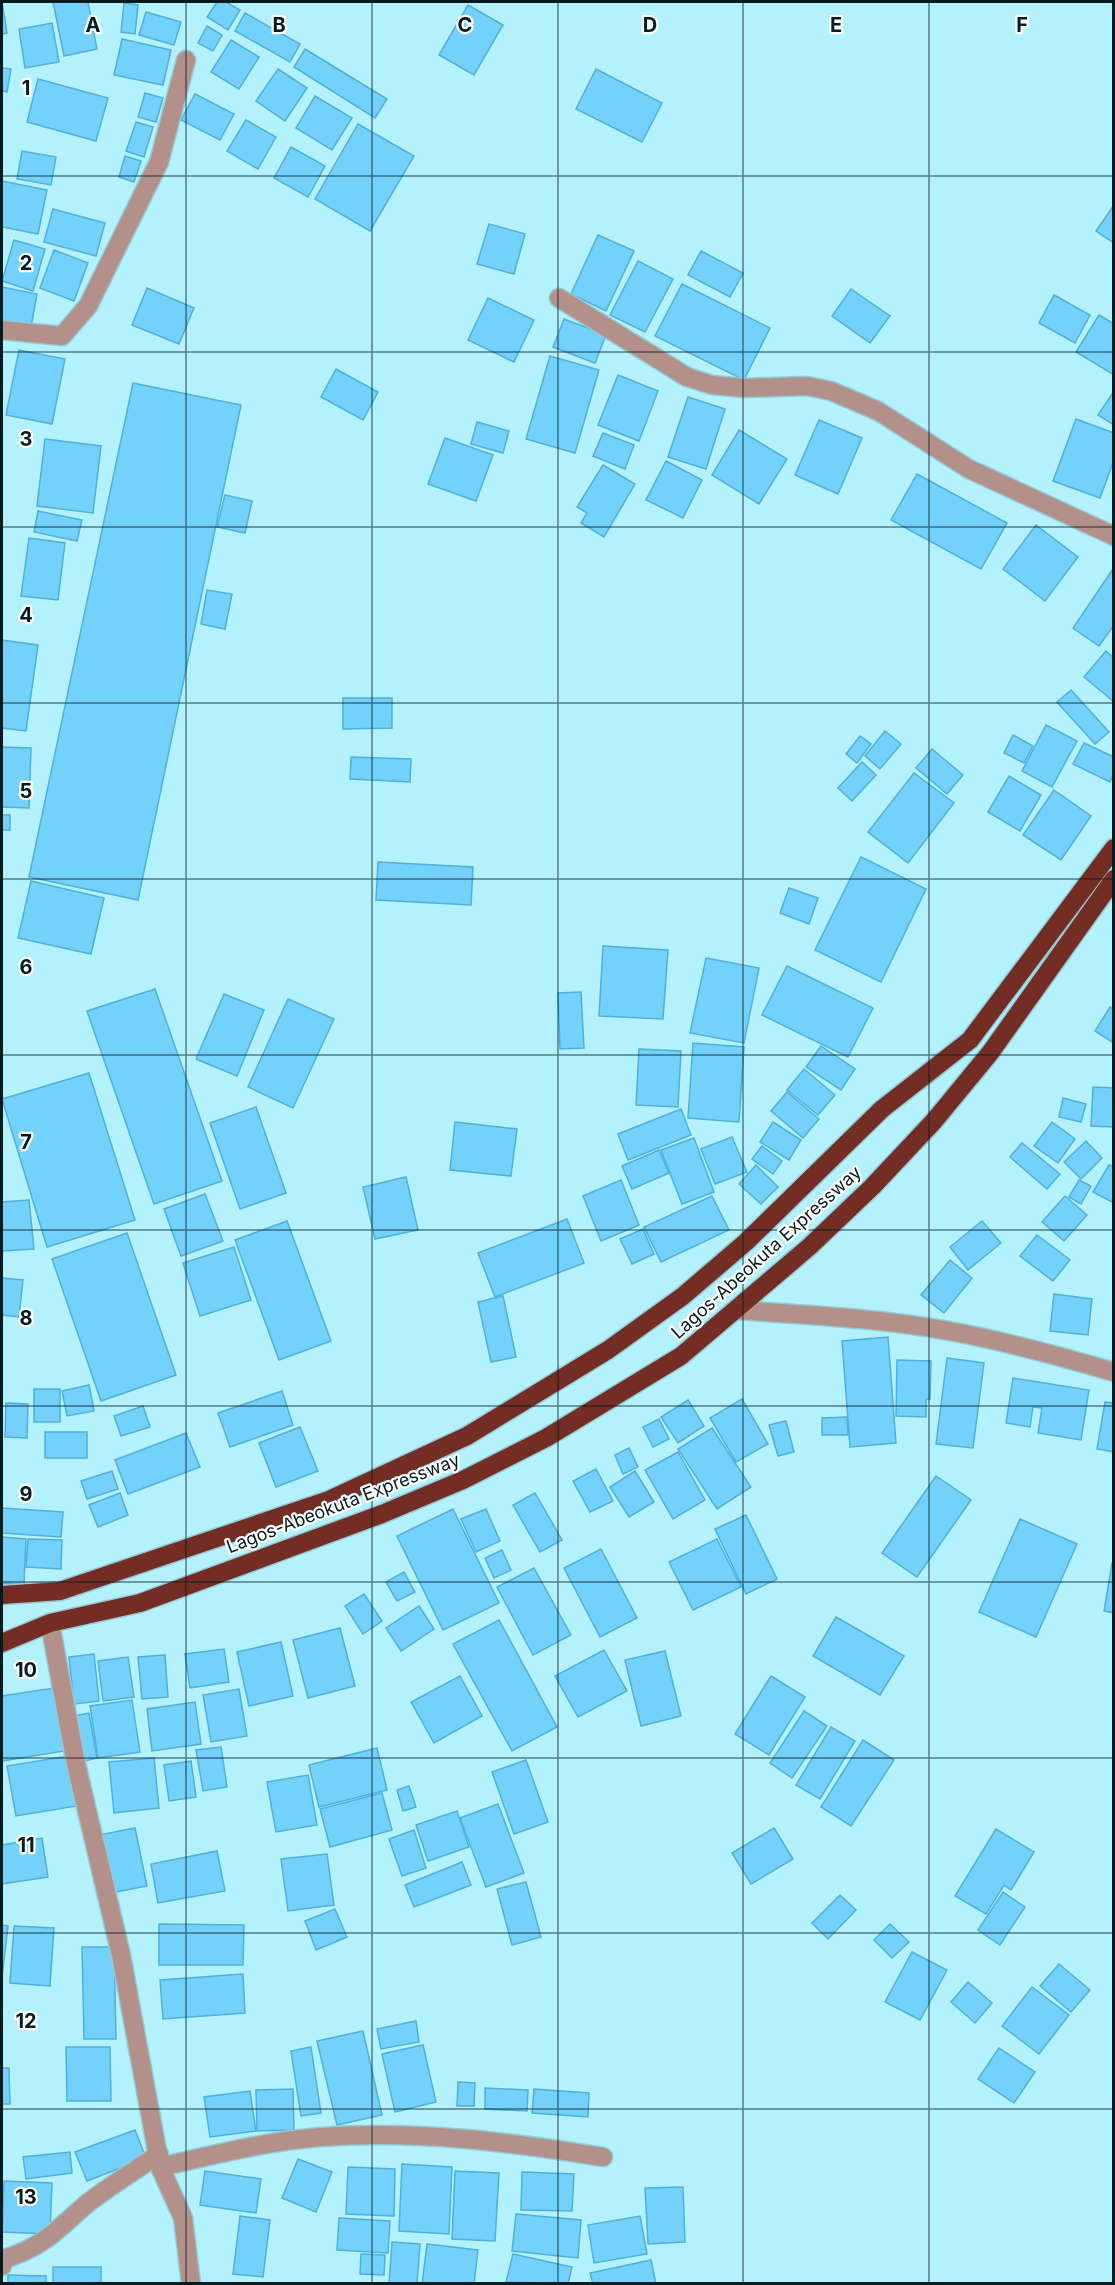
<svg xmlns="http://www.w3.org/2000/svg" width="1115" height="2285" font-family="Inter,sans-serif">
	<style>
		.building { fill: #73d1fb; stroke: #50b0d8; stroke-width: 1.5 }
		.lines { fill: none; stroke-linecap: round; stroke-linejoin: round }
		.minor-casing { stroke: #93cbd4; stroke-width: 21 }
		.highway-casing { stroke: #93cbd4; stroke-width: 21 }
		.minor { stroke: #b4908a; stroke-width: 18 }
		.highway { stroke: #732d25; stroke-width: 18 }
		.grid { fill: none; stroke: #031c20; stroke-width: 1.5; stroke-opacity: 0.55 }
		.labels { text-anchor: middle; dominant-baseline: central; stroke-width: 4.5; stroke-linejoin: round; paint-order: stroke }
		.street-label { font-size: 18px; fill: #031c20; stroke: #fff }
		.grid-label { font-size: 20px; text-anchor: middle; font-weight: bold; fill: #031c20; stroke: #fff; stroke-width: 4.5; stroke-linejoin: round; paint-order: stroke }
	</style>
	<rect width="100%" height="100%" fill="#b3f2fc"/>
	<g class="building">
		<path d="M2,2L7,33L2,34Z"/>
		<path d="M53,2H88L97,49L64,56Z"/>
		<path d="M217,2H226L240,10L228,30L207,17Z"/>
		<path d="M124,3L138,5L135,34L121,32Z"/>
		<path d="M468,5L503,25L474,75L439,55Z"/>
		<path d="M146,12L181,22L174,45L139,35Z"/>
		<path d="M245,13L300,44L290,62L235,31Z"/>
		<path d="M52,23L59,62L25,68L19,29Z"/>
		<path d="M207,26L222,35L213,51L198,43Z"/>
		<path d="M122,39L171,50L163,85L114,75Z"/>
		<path d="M231,40L259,57L239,89L211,72Z"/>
		<path d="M305,49L387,99L375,118L294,67Z"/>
		<path d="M2,68L11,69L7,92L2,91Z"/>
		<path d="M278,69L307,88L285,121L256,101Z"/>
		<path d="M596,69L662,103L642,142L576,109Z"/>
		<path d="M38,79L108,98L96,141L27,122Z"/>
		<path d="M145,93L163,98L156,122L138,117Z"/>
		<path d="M195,94L234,114L220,140L181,120Z"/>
		<path d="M315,96L352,118L332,150L296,128Z"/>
		<path d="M246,120L276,137L258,169L227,151Z"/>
		<path d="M136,122L153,127L144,157L126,151Z"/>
		<path d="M358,124L414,156L370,231L315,199Z"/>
		<path d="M291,147L325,166L308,197L274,178Z"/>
		<path d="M22,151L56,157L51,185L17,179Z"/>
		<path d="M125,156L141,161L134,182L119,177Z"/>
		<path d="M2,181L47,190L38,234L2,227Z"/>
		<path d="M1114,205V243L1096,231Z"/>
		<path d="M53,209L105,223L96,256L44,242Z"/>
		<path d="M489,224L525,234L514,274L477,264Z"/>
		<path d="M598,235L634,251L606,311L571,294Z"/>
		<path d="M14,240L45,249L33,291L2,281Z"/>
		<path d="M54,250L88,263L74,301L40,288Z"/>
		<path d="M701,251L743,273L730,297L688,275Z"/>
		<path d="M638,261L673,279L645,332L610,315Z"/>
		<path d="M682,284L770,328L744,380L655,336Z"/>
		<path d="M2,287L37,294L31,327L2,321Z"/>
		<path d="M147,288L194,308L179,344L132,325Z"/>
		<path d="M851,289L890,316L870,343L832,316Z"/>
		<path d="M1054,295L1090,315L1075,343L1039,323Z"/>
		<path d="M488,298L534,320L514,362L468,340Z"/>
		<path d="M1099,315L1114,324V375L1076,352Z"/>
		<path d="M564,319L606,335L595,363L553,347Z"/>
		<path d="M19,350L65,359L52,424L6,415Z"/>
		<path d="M550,356L599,370L575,453L526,439Z"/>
		<path d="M336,369L378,392L363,420L321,397Z"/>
		<path d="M618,375L658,391L639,441L598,425Z"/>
		<path d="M133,383L241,405L138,900L29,877Z"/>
		<path d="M1114,391V425L1098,415Z"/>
		<path d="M688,397L725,409L706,469L668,457Z"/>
		<path d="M1076,419L1114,433V460L1100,498L1053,481Z"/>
		<path d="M819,420L862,438L838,494L795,475Z"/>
		<path d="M477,422L509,431L503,453L471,444Z"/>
		<path d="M739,430L787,459L759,504L712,475Z"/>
		<path d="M603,433L634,445L625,469L593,456Z"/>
		<path d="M445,438L493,455L476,501L428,484Z"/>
		<path d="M45,439L101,446L93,513L37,506Z"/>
		<path d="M666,461L702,480L683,518L646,500Z"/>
		<path d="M603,465L635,484L604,537L581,523L587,513L577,507Z"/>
		<path d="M917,474L1007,523L981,569L891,520Z"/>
		<path d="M225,495L252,501L245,533L217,527Z"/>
		<path d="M38,511L82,520L77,541L34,532Z"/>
		<path d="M1036,525L1078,557L1045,601L1003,569Z"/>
		<path d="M29,538L65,543L58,600L21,596Z"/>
		<path d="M1113,569L1114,625L1099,646L1073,628Z"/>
		<path d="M207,590L232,594L225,629L201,624Z"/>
		<path d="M2,640L38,645L26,731L2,728Z"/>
		<path d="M1106,651L1114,658V702L1084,677Z"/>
		<path d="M1071,690L1109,732L1095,744L1057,702Z"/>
		<path d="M343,698H392V728L343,729Z"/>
		<path d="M1046,725L1077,741L1052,787L1022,771Z"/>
		<path d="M885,731L901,744L880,769L865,756Z"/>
		<path d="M1013,735L1033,746L1024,763L1004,753Z"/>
		<path d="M860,736L871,744L857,763L846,754Z"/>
		<path d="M1084,743L1114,757V773L1110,782L1073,764Z"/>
		<path d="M2,747L31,748L29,808L2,807Z"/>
		<path d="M932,749L963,775L947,794L916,768Z"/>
		<path d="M351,757L411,759L410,782L350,779Z"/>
		<path d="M862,762L876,775L852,801L838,788Z"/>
		<path d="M914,773L954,803L908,863L868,832Z"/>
		<path d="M1009,776L1041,795L1020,831L988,812Z"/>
		<path d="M1054,790L1091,816L1061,860L1023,835Z"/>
		<rect x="2" y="815" width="8" height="15"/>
		<path d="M861,857L926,889L881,982L815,950Z"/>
		<path d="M378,862L473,867L471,905L376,900Z"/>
		<path d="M31,881L104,898L91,954L18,938Z"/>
		<path d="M789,888L818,898L809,924L780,913Z"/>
		<path d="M603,946L668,950L663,1019L599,1016Z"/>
		<path d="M706,958L759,968L744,1043L690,1033Z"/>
		<path d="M787,966L873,1008L848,1057L762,1015Z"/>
		<path d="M155,989L222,1181L154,1204L87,1011Z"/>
		<path d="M581,992L584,1048L560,1049L558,993Z"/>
		<path d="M224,994L264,1010L237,1076L196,1059Z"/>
		<path d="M288,999L334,1019L293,1108L248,1087Z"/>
		<path d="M1110,1007L1114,1010L1112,1042L1095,1031Z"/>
		<path d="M693,1043L744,1047L739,1122L688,1118Z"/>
		<path d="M821,1046L855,1069L841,1090L806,1067Z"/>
		<path d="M639,1049L681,1051L678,1107L636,1105Z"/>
		<path d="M804,1069L835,1095L818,1115L787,1090Z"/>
		<path d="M89,1073L135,1220L47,1247L2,1099Z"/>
		<path d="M1093,1087L1114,1088V1127L1091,1126Z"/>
		<path d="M787,1092L819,1119L803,1138L771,1111Z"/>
		<path d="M1063,1098L1086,1104L1081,1122L1059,1117Z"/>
		<path d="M256,1107L286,1193L240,1209L210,1123Z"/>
		<path d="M681,1109L691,1135L628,1160L618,1134Z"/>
		<path d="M455,1122L517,1129L511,1176L450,1170Z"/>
		<path d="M773,1122L801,1140L789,1160L760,1142Z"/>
		<path d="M1052,1122L1075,1139L1058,1163L1034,1146Z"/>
		<path d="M732,1137L747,1172L715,1184L701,1149Z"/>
		<path d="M694,1138L714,1192L682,1204L661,1150Z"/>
		<path d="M1086,1141L1102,1158L1081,1179L1064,1162Z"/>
		<path d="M1022,1143L1060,1174L1047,1189L1010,1157Z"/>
		<path d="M762,1146L782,1161L773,1174L752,1159Z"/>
		<path d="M659,1150L669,1173L632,1189L622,1166Z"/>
		<path d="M756,1165L778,1187L761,1204L739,1184Z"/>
		<path d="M1109,1165L1114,1167V1203L1093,1192Z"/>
		<path d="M406,1177L418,1230L375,1239L363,1187Z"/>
		<path d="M621,1180L639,1225L601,1241L583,1196Z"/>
		<path d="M1079,1180L1091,1186L1081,1204L1069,1197Z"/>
		<path d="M205,1194L223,1241L181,1256L164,1209Z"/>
		<path d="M712,1196L729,1230L661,1262L644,1227Z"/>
		<path d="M1065,1196L1087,1215L1064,1241L1042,1222Z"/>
		<path d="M29,1200L34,1249L2,1251V1202Z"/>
		<path d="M567,1219L584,1263L495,1297L478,1253Z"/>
		<path d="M287,1221L331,1341L279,1360L235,1240Z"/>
		<path d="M982,1221L1001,1243L968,1270L950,1247Z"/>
		<path d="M643,1229L654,1254L632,1264L620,1239Z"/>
		<path d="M127,1233L176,1375L101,1401L52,1259Z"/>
		<path d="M1037,1235L1070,1260L1053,1281L1020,1256Z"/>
		<path d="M234,1247L251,1300L200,1316L183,1263Z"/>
		<path d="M950,1260L972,1278L944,1313L921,1295Z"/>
		<path d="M2,1278L23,1280L19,1317L2,1315Z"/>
		<path d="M1054,1294L1092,1299L1088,1335L1050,1331Z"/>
		<path d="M503,1296L516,1357L491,1362L478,1302Z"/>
		<path d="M888,1337L896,1443L850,1447L842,1341Z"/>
		<path d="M947,1358L984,1363L973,1448L936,1444Z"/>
		<path d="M897,1360L931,1361L930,1399H926V1417L896,1416Z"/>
		<path d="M1013,1378L1089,1390L1081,1440L1038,1433L1042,1408L1033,1407L1030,1427L1006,1423Z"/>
		<path d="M89,1385L94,1411L67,1416L62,1391Z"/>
		<rect x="34" y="1389" width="26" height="33"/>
		<path d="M282,1391L293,1425L230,1447L218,1413Z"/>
		<path d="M742,1399L768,1444L736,1462L710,1418Z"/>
		<path d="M688,1400L704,1426L678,1443L661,1417Z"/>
		<path d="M1105,1402L1114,1403V1452L1097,1449Z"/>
		<path d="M6,1403L28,1404L27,1438L5,1437Z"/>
		<path d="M143,1406L150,1427L121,1436L114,1416Z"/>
		<path d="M847,1417L848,1435H822V1418Z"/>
		<path d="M659,1419L669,1439L653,1447L643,1427Z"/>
		<path d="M786,1421L794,1452L778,1456L769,1425Z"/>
		<path d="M300,1427L318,1471L276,1487L259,1443Z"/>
		<path d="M712,1428L751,1487L717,1509L678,1449Z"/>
		<rect x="45" y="1432" width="42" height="26"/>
		<path d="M186,1433L200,1467L128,1494L115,1460Z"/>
		<path d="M629,1448L638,1467L623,1474L615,1455Z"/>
		<path d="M678,1452L705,1500L673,1519L645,1470Z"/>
		<path d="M596,1469L613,1501L590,1512L573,1481Z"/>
		<path d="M112,1471L118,1489L87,1499L81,1481Z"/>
		<path d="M635,1471L654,1502L629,1517L610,1487Z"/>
		<path d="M936,1476L971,1500L917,1577L882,1553Z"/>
		<path d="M120,1493L128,1515L98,1527L89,1505Z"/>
		<path d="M535,1493L562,1540L540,1552L513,1505Z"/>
		<path d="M2,1508L63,1512L61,1537L2,1533Z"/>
		<path d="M453,1509L499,1603L443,1630L397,1536Z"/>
		<path d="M486,1509L500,1541L476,1552L461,1519Z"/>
		<path d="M746,1515L777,1579L746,1594L715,1529Z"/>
		<path d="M1020,1519L1077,1544L1036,1637L979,1612Z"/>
		<path d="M2,1537L26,1539L24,1584L2,1583Z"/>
		<path d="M28,1539L62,1540L61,1569L26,1567Z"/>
		<path d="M717,1539L741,1587L693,1610L669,1562Z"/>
		<path d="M601,1549L637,1618L600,1637L564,1568Z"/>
		<path d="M502,1550L511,1570L494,1578L485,1558Z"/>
		<path d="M1112,1563H1114V1613L1104,1611Z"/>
		<path d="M534,1568L571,1635L533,1655L497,1587Z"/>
		<path d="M404,1572L415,1592L397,1601L386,1582Z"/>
		<path d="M364,1594L382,1621L363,1634L345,1606Z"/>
		<path d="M419,1606L434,1629L401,1651L386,1628Z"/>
		<path d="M836,1617L904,1656L880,1695L813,1656Z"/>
		<path d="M499,1620L557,1727L512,1751L453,1644Z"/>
		<path d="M340,1628L355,1686L308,1698L293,1640Z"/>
		<path d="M281,1642L293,1696L249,1706L237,1652Z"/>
		<path d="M224,1649L229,1682L190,1688L185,1654Z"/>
		<path d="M604,1650L627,1691L578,1717L555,1676Z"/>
		<path d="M665,1651L681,1716L641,1726L625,1660Z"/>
		<path d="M94,1654L99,1701L74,1704L69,1657Z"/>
		<path d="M165,1655L168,1697L142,1699L138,1657Z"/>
		<path d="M128,1657L134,1697L103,1701L98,1661Z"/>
		<path d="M460,1676L482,1716L434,1743L411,1702Z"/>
		<path d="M771,1676L805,1697L769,1755L735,1734Z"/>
		<path d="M54,1688L64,1751L2,1761V1696Z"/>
		<path d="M239,1689L247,1736L211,1742L203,1695Z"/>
		<path d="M132,1700L140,1752L98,1758L90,1706Z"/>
		<path d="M195,1702L201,1744L152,1751L147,1709Z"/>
		<path d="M804,1711L827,1726L792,1778L770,1763Z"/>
		<path d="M89,1713L97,1758L81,1762L72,1716Z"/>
		<path d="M831,1727L855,1741L820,1799L796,1785Z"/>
		<path d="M863,1740L894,1760L851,1826L821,1807Z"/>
		<path d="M221,1747L227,1787L203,1791L196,1750Z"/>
		<path d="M377,1748L387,1790L319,1807L309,1765Z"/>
		<path d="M68,1756L77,1806L16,1816L7,1766Z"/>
		<path d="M154,1758L159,1808L114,1813L109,1762Z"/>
		<path d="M526,1760L548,1822L514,1834L492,1772Z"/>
		<path d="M191,1761L196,1797L169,1801L164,1765Z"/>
		<path d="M308,1775L317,1825L276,1832L267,1782Z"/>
		<path d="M409,1786L416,1807L403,1811L397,1790Z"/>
		<path d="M382,1793L392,1830L330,1847L320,1809Z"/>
		<path d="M498,1804L524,1873L486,1887L460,1818Z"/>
		<path d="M457,1811L469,1847L428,1861L416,1825Z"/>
		<path d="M135,1828L147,1886L111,1893L99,1835Z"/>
		<path d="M774,1828L793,1859L751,1884L732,1853Z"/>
		<path d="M996,1829L1034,1852L1011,1890L1004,1885L986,1914L955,1896Z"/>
		<path d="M414,1830L426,1868L402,1876L389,1839Z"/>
		<path d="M42,1838L48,1877L2,1884V1845Z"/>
		<path d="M217,1851L225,1891L158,1903L151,1864Z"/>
		<path d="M327,1854L334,1905L288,1911L281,1859Z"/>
		<path d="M462,1862L471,1885L414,1907L405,1885Z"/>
		<path d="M526,1882L541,1937L512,1945L497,1889Z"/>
		<path d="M1003,1892L1025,1907L1000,1945L978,1930Z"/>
		<path d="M840,1895L856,1910L828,1939L812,1923Z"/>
		<path d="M335,1909L347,1937L316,1950L305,1921Z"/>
		<path d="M159,1924L244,1925L243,1965H159Z"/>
		<path d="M890,1924L909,1942L892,1958L874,1940Z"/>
		<path d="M2,1925L8,1926L2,1977Z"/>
		<path d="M14,1926L54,1928L50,1986L10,1983Z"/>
		<path d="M82,1947H114L116,2039H84Z"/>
		<path d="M912,1952L947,1970L920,2020L885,2002Z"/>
		<path d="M1059,1964L1090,1990L1071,2012L1040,1986Z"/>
		<path d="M243,1974L245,2013L163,2019L160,1980Z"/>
		<path d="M968,1982L992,2003L975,2023L951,2002Z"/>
		<path d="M1032,1987L1069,2015L1039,2054L1002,2026Z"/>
		<path d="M416,2021L419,2042L381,2049L377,2029Z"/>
		<path d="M363,2031L382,2115L337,2125L317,2041Z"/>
		<path d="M423,2045L436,2102L395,2112L382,2054Z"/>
		<path d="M66,2047H110L111,2101H67Z"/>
		<path d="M311,2047L321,2113L301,2116L291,2051Z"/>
		<path d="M999,2048L1035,2072L1014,2103L978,2079Z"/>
		<path d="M2,2068H9L10,2104H2Z"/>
		<path d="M458,2082L475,2083L474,2106H457Z"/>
		<path d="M485,2088L528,2090L527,2111L485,2109Z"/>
		<path d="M293,2089L294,2130L257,2131L256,2090Z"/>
		<path d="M534,2089L589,2093L588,2117L532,2113Z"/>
		<path d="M250,2091L256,2131L210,2137L204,2097Z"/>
		<path d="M135,2130L146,2158L87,2181L75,2152Z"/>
		<path d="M70,2152L72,2173L26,2179L23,2157Z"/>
		<path d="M298,2159L332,2172L316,2212L282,2198Z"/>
		<path d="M402,2164L452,2167L449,2234L399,2231Z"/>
		<path d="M348,2167L395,2169L394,2216L346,2214Z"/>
		<path d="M205,2171L261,2179L256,2213L200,2205Z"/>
		<path d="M455,2171L499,2173L495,2241L452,2239Z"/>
		<path d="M522,2172L574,2174L572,2211L521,2210Z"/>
		<path d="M4,2181L52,2183L50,2234L2,2232Z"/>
		<path d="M683,2187L685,2242L648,2244L645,2188Z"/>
		<path d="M516,2214L581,2220L578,2258L512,2251Z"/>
		<path d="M240,2216L270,2220L263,2277L233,2274Z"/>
		<path d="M640,2216L647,2254L594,2263L588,2225Z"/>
		<path d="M339,2218L390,2221L388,2253L337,2250Z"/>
		<path d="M392,2242L420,2244L417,2284H389Z"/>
		<path d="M427,2244L478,2250L474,2284H422Z"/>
		<path d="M361,2254L385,2255L384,2275L360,2274Z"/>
		<path d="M513,2254L572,2267L568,2284L506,2282Z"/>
		<path d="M651,2260L656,2284H593L590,2273Z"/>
		<rect x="53" y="2267" width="48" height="17"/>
		<path d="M8,2275L46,2276V2284H8Z"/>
	</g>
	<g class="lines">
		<defs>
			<g id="minor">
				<path d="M559,298L687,377L712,385L744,388L807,386L831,391L878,411L969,469L1114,536"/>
				<path d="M2,330L62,336L88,306L159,162L186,60"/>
				<path d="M736,1310C807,1315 879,1318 949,1331C1005,1341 1059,1356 1114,1372"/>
				<path d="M50,1623L76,1764L121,1955L160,2167L183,2218L191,2284"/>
				<path d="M160,2167C213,2155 267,2141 321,2137C416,2130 510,2142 603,2157"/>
				<path d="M2,2266L4,2259C46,2246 57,2229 89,2202C111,2185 136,2170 159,2154"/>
			</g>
			<g id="highway">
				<path d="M2,1595L60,1591L329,1500L467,1436L608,1350L683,1296L746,1242L882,1109L970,1040L1114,848"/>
				<path d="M2,1643L50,1623L140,1603L382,1514L463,1480L546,1438L681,1356L809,1247L872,1187L934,1121L990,1053L1114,879"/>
			</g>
		</defs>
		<use href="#minor" class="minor-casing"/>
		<use href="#highway" class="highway-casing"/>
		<use href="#minor" class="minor"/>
		<use href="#highway" class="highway"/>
	</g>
	<path class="grid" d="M186,2V2284M372,2V2284M558,2V2284M743,2V2284M929,2V2284M2,176H1114M2,352H1114M2,527H1114M2,703H1114M2,879H1114M2,1055H1114M2,1230H1114M2,1406H1114M2,1582H1114M2,1758H1114M2,1933H1114M2,2109H1114"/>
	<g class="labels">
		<g class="street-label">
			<text transform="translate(766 1252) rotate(-42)">Lagos-Abeokuta Expressway</text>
			<text transform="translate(343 1503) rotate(-21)">Lagos-Abeokuta Expressway</text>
		</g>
	</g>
	<g class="grid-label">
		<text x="93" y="32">A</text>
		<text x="279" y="32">B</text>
		<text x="465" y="32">C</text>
		<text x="650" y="32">D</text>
		<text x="836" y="32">E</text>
		<text x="1022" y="32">F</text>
		<text x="26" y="95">1</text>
		<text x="26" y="270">2</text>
		<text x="26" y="446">3</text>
		<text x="26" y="622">4</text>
		<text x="26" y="798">5</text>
		<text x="26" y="974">6</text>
		<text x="26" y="1149">7</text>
		<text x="26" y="1325">8</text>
		<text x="26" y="1501">9</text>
		<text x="26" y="1677">10</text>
		<text x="26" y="1852">11</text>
		<text x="26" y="2028">12</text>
		<text x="26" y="2204">13</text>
	</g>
	<rect width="1115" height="2285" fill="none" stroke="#031c20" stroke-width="6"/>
</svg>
